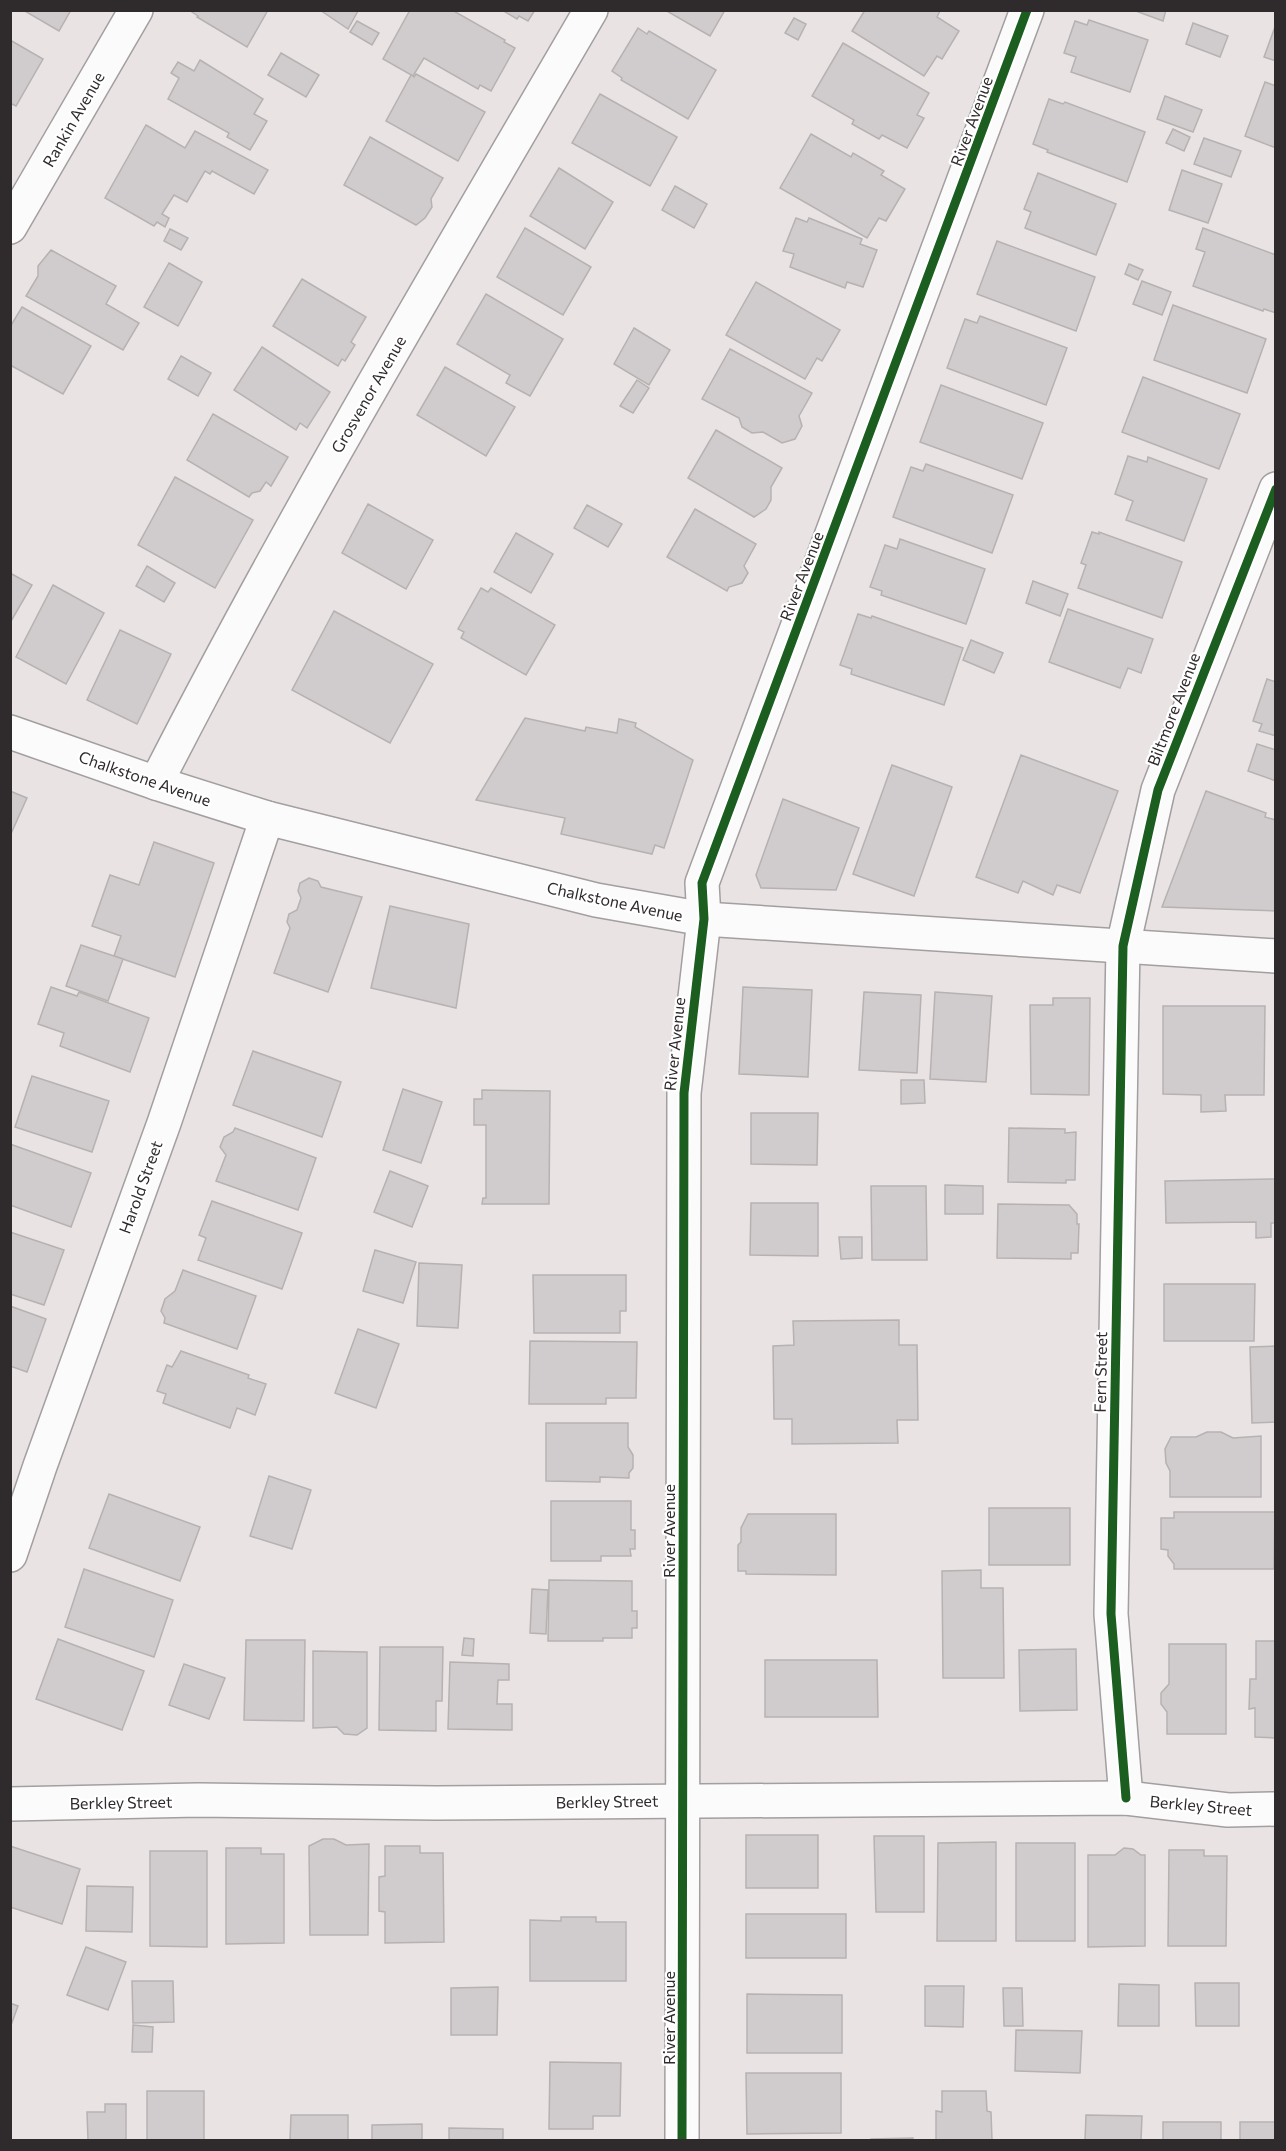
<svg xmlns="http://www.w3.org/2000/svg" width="1286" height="2151" font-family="Commissioner,sans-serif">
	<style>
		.building { fill: #d0cbcc; stroke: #b6b2b2; stroke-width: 1.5 }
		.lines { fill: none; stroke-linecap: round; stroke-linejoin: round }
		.minor-casing { stroke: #a39e9f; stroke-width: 36 }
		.tertiary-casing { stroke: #a39e9f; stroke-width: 36 }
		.secondary-casing { stroke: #a39e9f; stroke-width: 36 }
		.minor { stroke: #fcfbfb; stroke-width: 33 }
		.tertiary { stroke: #fcfbfb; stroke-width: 33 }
		.secondary { stroke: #fcfbfb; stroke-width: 33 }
		.cycleway-casing { stroke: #fff; stroke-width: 13 }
		.cycleway { stroke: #1b5e20; stroke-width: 9 }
		.labels { text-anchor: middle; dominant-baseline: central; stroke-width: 4.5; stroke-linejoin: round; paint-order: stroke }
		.street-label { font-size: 16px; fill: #2f2a2b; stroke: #fff }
	</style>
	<rect width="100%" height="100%" fill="#eae3e4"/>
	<g class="building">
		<path d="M23,10H71L59,31Z"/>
		<path d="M189,10H268L247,47L197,17L198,16Z"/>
		<path d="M320,10H357L358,11L348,29Z"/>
		<path d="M410,10H452L505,40L504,42L515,48L491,91L480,85L478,89L424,58L413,76L383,59Z"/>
		<path d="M502,10H535L528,21L519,16L517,19Z"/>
		<path d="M665,10H725L710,36Z"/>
		<path d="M865,10H939L940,11L937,17L959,31L942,59L937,56L924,76L852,31Z"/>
		<path d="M1133,10H1166L1163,21Z"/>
		<path d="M794,18L806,24L798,40L785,33Z"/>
		<path d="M1089,20L1148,40L1130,92L1071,72L1076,57L1064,53L1075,21L1087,25Z"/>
		<path d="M357,21L379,33L372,45L350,32Z"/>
		<path d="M1193,23L1228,36L1220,57L1186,44Z"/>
		<path d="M1276,24V61L1264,57Z"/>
		<path d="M638,28L647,34L649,31L716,70L688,119L621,80L622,78L612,71Z"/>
		<path d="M10,40L43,59L16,106L10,103Z"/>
		<path d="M843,43L929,93L917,115L924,118L907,148L882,135L879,139L852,124L854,120L812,96Z"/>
		<path d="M281,53L319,75L306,97L268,75Z"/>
		<path d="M200,60L263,99L254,114L267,121L250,150L227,137L229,133L168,99L179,78L171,73L178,62L194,71Z"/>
		<path d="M416,74L485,112L458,161L386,121L411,75L414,77Z"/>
		<path d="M1265,82L1276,86V148L1245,136Z"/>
		<path d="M600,94L677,137L650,186L572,143Z"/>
		<path d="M1165,96L1202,110L1193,132L1157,119Z"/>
		<path d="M1049,99L1063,104L1065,102L1145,132L1127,182L1047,152L1048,150L1033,144Z"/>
		<path d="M146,125L185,148L195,131L268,170L254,194L212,171L210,174L205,171L187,202L174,195L162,214L169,218L165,227L157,222L154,226L105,198Z"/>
		<path d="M1173,129L1190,137L1184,151L1166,143Z"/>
		<path d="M811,134L851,157L853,153L884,171L881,175L905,189L886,221L879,218L867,238L780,188Z"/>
		<path d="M370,137L443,178L431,199L432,207L425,218L416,225L344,185Z"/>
		<path d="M1204,138L1241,151L1231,177L1194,164Z"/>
		<path d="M559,168L613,202L585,249L530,216Z"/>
		<path d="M1182,170L1222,184L1208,223L1169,210Z"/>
		<path d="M1038,173L1116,204L1096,255L1025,228L1031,212L1024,209Z"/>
		<path d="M675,186L707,204L694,228L662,210Z"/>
		<path d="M796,218L807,222L809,218L862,239L860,244L877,250L863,287L847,282L845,288L790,267L794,254L783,251Z"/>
		<path d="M525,228L591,267L563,315L497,277Z"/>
		<path d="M1203,228L1276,255V313L1264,309L1263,311L1193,286L1205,252L1196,249Z"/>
		<path d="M170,229L188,238L181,250L164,241Z"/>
		<path d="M997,241L1095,277L1076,331L977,294Z"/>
		<path d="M51,250L116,286L106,304L139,323L123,350L26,296L38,276V266Z"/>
		<path d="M169,263L202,282L178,326L144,307Z"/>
		<path d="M1129,264L1143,270L1138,280L1125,274Z"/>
		<path d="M302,279L366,317L351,342L355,345L345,361L342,359L338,366L273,326Z"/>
		<path d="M1142,281L1171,292L1162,315L1133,304Z"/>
		<path d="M756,282L840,330L822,361L817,358L805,379L726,335Z"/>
		<path d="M486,294L563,339L530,396L506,383L510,375L457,344Z"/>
		<path d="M1173,305L1266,339L1247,393L1154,360Z"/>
		<path d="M22,307L91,346L63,394L10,365V327Z"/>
		<path d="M980,316L1067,348L1046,405L947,368L965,319L977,323Z"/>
		<path d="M634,328L670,350L649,385L614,364Z"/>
		<path d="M262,347L330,392L307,428L300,423L296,430L234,390Z"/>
		<path d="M730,349L812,393L799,416L802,426L795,439L782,443L763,432L752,433L742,427L739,418L702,399Z"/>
		<path d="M181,356L211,373L198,396L168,379Z"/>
		<path d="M445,367L515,407L486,456L417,415Z"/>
		<path d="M1143,377L1240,414L1219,469L1122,432Z"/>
		<path d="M637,380L649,388L633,413L620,406Z"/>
		<path d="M941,385L1043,423L1022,479L920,442Z"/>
		<path d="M213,414L288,457L271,486L266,482L260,491L252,493L249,497L187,460Z"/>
		<path d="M716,430L782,468L771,487V500L766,509L754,517L688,478Z"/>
		<path d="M1128,456L1147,462L1148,457L1207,479L1184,541L1126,520L1133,501L1115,494Z"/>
		<path d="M926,464L1013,495L992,553L893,517L911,467L923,471Z"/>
		<path d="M175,477L253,520L215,588L138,545Z"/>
		<path d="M368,504L433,540L406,589L342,553Z"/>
		<path d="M587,505L622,524L608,547L574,528Z"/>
		<path d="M695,509L756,544L744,566L748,573L742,583L729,587L727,591L667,557Z"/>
		<path d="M1092,532L1099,534V532L1182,562L1162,618L1078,588L1086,565L1081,563Z"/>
		<path d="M516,533L553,554L531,593L494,572Z"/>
		<path d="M900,539L985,569L966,624L881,595L882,591L870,587L885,545L897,549Z"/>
		<path d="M147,566L175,583L164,602L136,586Z"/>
		<path d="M10,573L32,585L10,623Z"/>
		<path d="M1033,581L1068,594L1060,616L1026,603Z"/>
		<path d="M53,585L104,613L66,684L16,657Z"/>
		<path d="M481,588L488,592L491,588L555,625L526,675L461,638L464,632L458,629Z"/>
		<path d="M1068,609L1153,639L1141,673L1128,668L1120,688L1049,662Z"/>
		<path d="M334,611L433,664L390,743L292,690Z"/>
		<path d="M858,614L871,618L872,616L963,648L944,705L851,674L852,669L840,665Z"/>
		<path d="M120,630L171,654L137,724L87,700Z"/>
		<path d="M971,640L1003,653L994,673L963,660Z"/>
		<path d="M1267,679L1276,682V736L1259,731L1262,724L1253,721Z"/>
		<path d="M525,718L585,731L586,727L617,733L619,719L636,723L635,727L693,760L664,848L655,845L652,854L561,834L565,818L476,800Z"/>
		<path d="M1257,744L1276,750V781L1248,771Z"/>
		<path d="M1021,755L1118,791L1080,893L1057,885L1053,895L1023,881L1018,893L976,877Z"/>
		<path d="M892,765L952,787L914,896L853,874Z"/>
		<path d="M10,791L27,798L10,836Z"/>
		<path d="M1206,791L1266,813L1265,817L1276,820V911L1162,907Z"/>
		<path d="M783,799L859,828L836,890L761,888L756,875Z"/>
		<path d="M154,842L214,863L175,977L114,956L121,936L92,926L110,875L139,885Z"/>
		<path d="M309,878L318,881L321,887L362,897L328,992L274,973L290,928L287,922L289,914L297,910L301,898L298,891L300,883Z"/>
		<path d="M390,906L469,924L456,1008L371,988Z"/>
		<path d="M81,945L123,959L108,1001L66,986Z"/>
		<path d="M51,987L77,996L79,992L149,1018L130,1072L60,1046L64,1033L38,1024Z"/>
		<path d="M743,987L812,990L808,1077L739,1074Z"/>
		<path d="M864,992L921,995L917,1073L859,1070Z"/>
		<path d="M935,992L992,996L986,1082L930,1079Z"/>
		<path d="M1053,998H1090L1089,1095L1031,1094L1030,1005H1053Z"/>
		<path d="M1163,1006H1265L1264,1095H1225L1226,1111L1201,1112V1095L1163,1094Z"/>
		<path d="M253,1051L341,1082L322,1137L233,1105Z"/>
		<path d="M32,1076L109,1101L92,1152L15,1127Z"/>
		<path d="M901,1080H924L925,1103L901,1104Z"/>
		<path d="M403,1089L442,1102L421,1163L383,1150Z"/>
		<path d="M482,1090L550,1091L549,1204H482L483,1198H486V1125H474V1099H482Z"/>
		<path d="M751,1113H818L817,1165L751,1164Z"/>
		<path d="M235,1128L316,1158L298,1210L216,1181L226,1155L220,1147L224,1137L233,1132Z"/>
		<path d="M1009,1128L1065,1129V1133L1076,1132L1075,1180H1066V1183L1008,1182Z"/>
		<path d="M10,1144L91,1173L71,1227L10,1205Z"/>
		<path d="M390,1171L428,1186L412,1227L374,1212Z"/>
		<path d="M1276,1179V1223H1271V1237L1256,1238V1222L1166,1223L1165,1181Z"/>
		<path d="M945,1185L983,1186V1214H945Z"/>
		<path d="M871,1186H926L927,1260H872Z"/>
		<path d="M212,1201L302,1233L282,1289L198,1260L206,1238L199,1235Z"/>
		<path d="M751,1203H818V1256L750,1255Z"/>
		<path d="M998,1204L1069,1205L1077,1214V1224H1079L1078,1253H1071V1259L997,1258Z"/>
		<path d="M10,1232L64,1250L44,1305L10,1294Z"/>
		<path d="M839,1237H862V1258L841,1259Z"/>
		<path d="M375,1250L416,1262L403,1303L363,1291Z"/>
		<path d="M419,1263L462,1265L458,1328L417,1326Z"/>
		<path d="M183,1270L256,1296L237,1349L164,1323L165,1318L161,1311L165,1299L175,1291Z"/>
		<path d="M533,1275H626V1311H620V1333H534Z"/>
		<path d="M1164,1284H1255L1254,1341H1164Z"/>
		<path d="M10,1306L46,1319L27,1372L10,1366Z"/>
		<path d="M899,1320V1345H917L918,1420H897L898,1443L792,1444V1419H774L773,1346L794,1345L793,1321Z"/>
		<path d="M358,1329L399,1344L376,1408L335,1393Z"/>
		<path d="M530,1341L637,1342L636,1398H606V1404H529Z"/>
		<path d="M1276,1346V1422L1252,1423L1250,1347Z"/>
		<path d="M181,1351L249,1375L248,1378L266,1384L255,1415L237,1408L230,1428L163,1403L166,1394L157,1391L167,1365L172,1367Z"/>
		<path d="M546,1423H628V1447L633,1455V1468L629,1473V1478L600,1477V1482L546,1481Z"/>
		<path d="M1207,1432H1221L1233,1438L1261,1436V1497H1170V1471L1166,1463L1165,1449L1171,1437H1196Z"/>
		<path d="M269,1476L311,1490L292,1549L250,1536Z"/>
		<path d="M109,1494L200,1527L180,1581L89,1548Z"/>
		<path d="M551,1501H631V1530H635V1549H630L631,1556H601V1561H551Z"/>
		<rect x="989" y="1508" width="81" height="57"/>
		<path d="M1174,1512H1275L1274,1569H1174V1564L1168,1556V1550L1161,1549V1518H1174Z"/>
		<path d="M748,1514H836V1575L746,1574V1571H738V1545L741,1542V1528Z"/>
		<path d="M84,1569L173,1600L154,1657L65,1627Z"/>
		<path d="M981,1570V1588H1003L1004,1678H943L942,1571Z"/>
		<path d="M549,1580L632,1581V1611H637V1628H632V1638H603V1641H548Z"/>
		<path d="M532,1589L548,1590L546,1634L530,1633Z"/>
		<path d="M464,1638L474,1639L473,1656L462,1655Z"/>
		<path d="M58,1639L144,1671L122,1730L36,1699Z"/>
		<path d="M246,1640H305L304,1721L244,1720Z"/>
		<path d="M1256,1641H1276V1738L1255,1737V1708L1249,1709L1250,1679H1256Z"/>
		<path d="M1169,1644H1226V1734H1167V1712L1161,1704V1693L1169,1684Z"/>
		<path d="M380,1647H443L442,1701H436V1731L379,1730Z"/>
		<path d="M1076,1649L1077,1710L1020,1711L1019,1650Z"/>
		<path d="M313,1651L367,1652V1728L357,1735L344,1734L337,1727L313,1728Z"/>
		<path d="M765,1660H877L878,1717H765Z"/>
		<path d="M450,1662L509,1664V1680H498L497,1704H512V1730L448,1729Z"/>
		<path d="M184,1664L225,1678L209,1719L169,1705Z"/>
		<rect x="746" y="1835" width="72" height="53"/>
		<path d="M874,1836H924V1912H876Z"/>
		<path d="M323,1839H334L346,1845L369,1844L368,1935H310L309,1846Z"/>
		<path d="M996,1842V1941H937L938,1843Z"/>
		<rect x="1016" y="1843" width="59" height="98"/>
		<path d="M10,1846L80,1869L62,1924L10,1907Z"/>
		<path d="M385,1846H420V1853H443L444,1942L385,1943V1912L379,1911V1877L385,1876Z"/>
		<path d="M226,1848H261V1854H284V1943L226,1944Z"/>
		<path d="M1124,1848L1133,1849L1141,1855H1145V1946L1088,1947V1855H1115Z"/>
		<path d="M1169,1850H1204V1856H1227L1226,1946H1168Z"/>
		<path d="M150,1851H207V1947L150,1946Z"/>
		<path d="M87,1886L133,1887L132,1932L86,1931Z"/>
		<rect x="746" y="1914" width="100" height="44"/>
		<path d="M561,1917H596V1922H626V1981H530V1920L561,1921Z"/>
		<path d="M86,1947L126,1962L108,2010L67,1995Z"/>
		<path d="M132,1981H173L174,2022L133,2023Z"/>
		<path d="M1195,1983H1239V2026H1196Z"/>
		<path d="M1119,1984L1159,1985V2026H1118Z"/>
		<path d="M925,1986H964L963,2027L925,2026Z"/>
		<path d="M498,1987L497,2035H451V1988Z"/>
		<path d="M1003,1988H1022L1023,2026H1004Z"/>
		<path d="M747,1994L842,1995V2053H747Z"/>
		<path d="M10,2003L18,2006L10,2028Z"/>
		<path d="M133,2025L153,2027L152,2052H132Z"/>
		<path d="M1016,2030L1082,2031L1080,2073L1015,2071Z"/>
		<path d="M550,2062L621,2063L620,2116H593V2129H549Z"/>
		<path d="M746,2073H841V2133L747,2134Z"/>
		<rect x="147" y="2091" width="57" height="49"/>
		<path d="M942,2091H986L987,2111L991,2112L992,2140H936V2111L942,2112Z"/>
		<path d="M105,2104H126V2140H88L87,2112H105Z"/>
		<path d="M291,2115H348V2140H290Z"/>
		<path d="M1086,2115L1142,2116L1141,2140H1085Z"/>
		<rect x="1163" y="2122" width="58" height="18"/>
		<rect x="1240" y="2122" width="36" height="18"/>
		<path d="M422,2124V2140H372V2125Z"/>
		<path d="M449,2128L503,2129V2140H449Z"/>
		<path d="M913,2138V2140H871V2139Z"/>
	</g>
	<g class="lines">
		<defs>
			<g id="minor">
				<path d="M10,227L136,10"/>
				<path d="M156,783C290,520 442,266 591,10"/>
				<path d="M10,1555L40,1466L164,1123L267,818"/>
				<path d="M1126,1798L1111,1614L1123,946L1158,790L1276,489"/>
				<path d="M10,1804L198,1800L436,1803L1126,1798L1228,1810L1276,1809"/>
			</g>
			<path id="tertiary" d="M682,2140L684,1093L704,919L702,883L1027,10"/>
			<path id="secondary" d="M10,732L156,783L267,818L596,900L704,919L1276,956"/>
		</defs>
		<use href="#minor" class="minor-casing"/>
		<use href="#tertiary" class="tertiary-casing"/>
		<use href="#secondary" class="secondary-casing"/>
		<use href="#minor" class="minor"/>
		<use href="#tertiary" class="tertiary"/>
		<use href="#secondary" class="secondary"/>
		<defs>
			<g id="cycleway">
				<path d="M1126,1798L1111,1614L1123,946L1158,790L1276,489"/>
				<path d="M682,2140L684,1093L704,919L702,883L1027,10"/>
			</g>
		</defs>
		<use href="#cycleway" class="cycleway-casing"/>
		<use href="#cycleway" class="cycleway"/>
	</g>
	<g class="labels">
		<g class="street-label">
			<text transform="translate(73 119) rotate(-60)">Rankin Avenue</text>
			<text transform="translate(971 121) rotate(-70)">River Avenue</text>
			<text transform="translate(368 394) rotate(-60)">Grosvenor Avenue</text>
			<text transform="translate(801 576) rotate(-69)">River Avenue</text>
			<text transform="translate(1173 709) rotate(-69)">Biltmore Avenue</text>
			<text transform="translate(145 778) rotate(19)">Chalkstone Avenue</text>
			<text transform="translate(615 901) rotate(12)">Chalkstone Avenue</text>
			<text transform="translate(674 1044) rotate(-84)">River Avenue</text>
			<text transform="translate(140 1187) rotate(-70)">Harold Street</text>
			<text transform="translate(1100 1372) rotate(-89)">Fern Street</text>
			<text transform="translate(668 1531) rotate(-90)">River Avenue</text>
			<text transform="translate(607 1801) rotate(-1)">Berkley Street</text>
			<text transform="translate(121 1802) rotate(-1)">Berkley Street</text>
			<text transform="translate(1201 1805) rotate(5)">Berkley Street</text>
			<text transform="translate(668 2018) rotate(-90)">River Avenue</text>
		</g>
	</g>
	<rect width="1286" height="2151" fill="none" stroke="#2f2a2b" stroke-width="24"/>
</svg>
